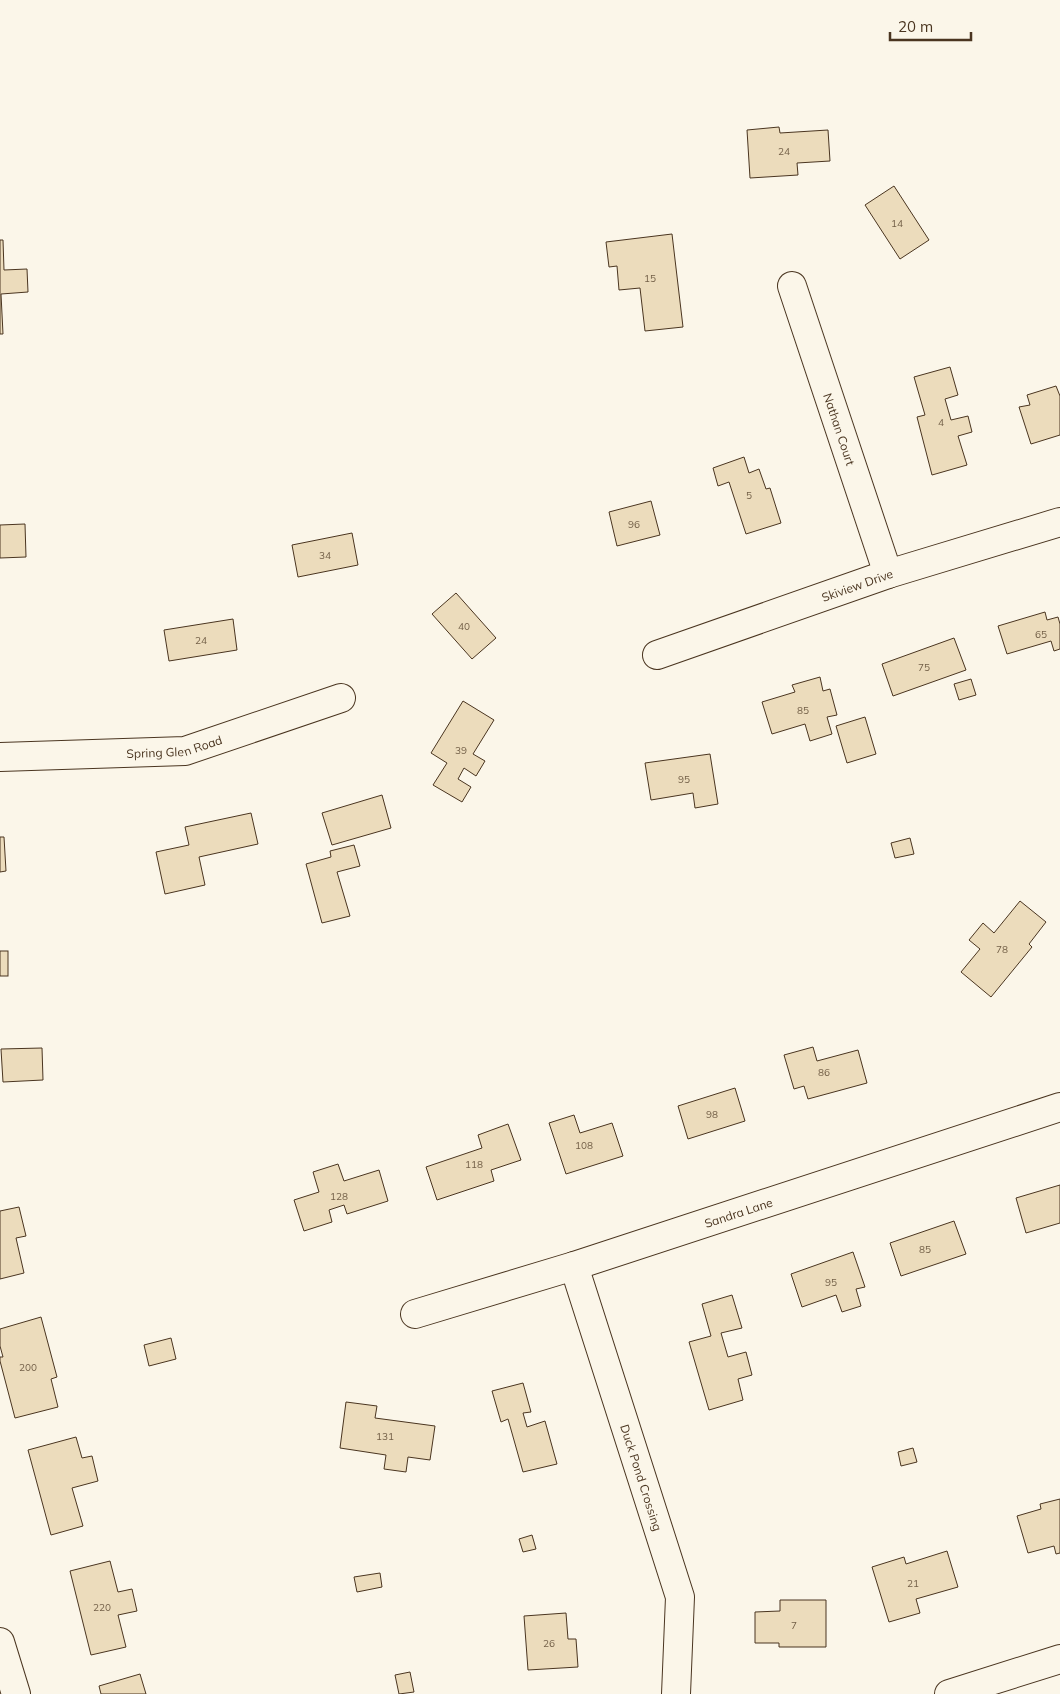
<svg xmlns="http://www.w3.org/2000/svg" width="1060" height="1694" font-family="Mulish,sans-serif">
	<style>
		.building { fill: #ecdcbc; stroke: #4a3520 }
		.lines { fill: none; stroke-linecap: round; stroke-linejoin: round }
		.minor-casing { stroke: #4a3520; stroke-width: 30 }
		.minor { stroke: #fbf6e9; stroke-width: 28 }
		.labels { text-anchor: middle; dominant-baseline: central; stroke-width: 4; stroke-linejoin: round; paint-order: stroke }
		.number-label { font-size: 10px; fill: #725f47 }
		.street-label { font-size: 12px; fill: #4a3520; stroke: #fbf6e9 }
	</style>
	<rect width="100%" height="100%" fill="#fbf6e9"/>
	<g class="building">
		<path d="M779,127L780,133L828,130L830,161L797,163L798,175L750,178L747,130Z"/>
		<path d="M894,186L929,240L900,259L865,205Z"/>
		<path d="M672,234L683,327L645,331L640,288L619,290L617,266L609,267L606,242Z"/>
		<path d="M0,240H3L4,270L27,269L28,292L1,294L3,334H0Z"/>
		<path d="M950,367L958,395L945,399L951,420L968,416L972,432L958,436L967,465L932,475L917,417L925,415L914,377Z"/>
		<path d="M1056,386L1060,396V435L1031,444L1019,407L1030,405L1027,395Z"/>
		<path d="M744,457L749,473L759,469L766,489L770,488L781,523L746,534L729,482L718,486L713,468Z"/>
		<path d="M651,501L660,535L617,546L609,512Z"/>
		<path d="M25,524L26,557L0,558V525Z"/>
		<path d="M352,533L358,565L298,577L292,545Z"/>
		<path d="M456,593L496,638L472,659L432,614Z"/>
		<path d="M1045,612L1047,620L1058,617L1060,624V649L1054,651L1051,641L1007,654L998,626Z"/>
		<path d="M233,619L237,650L169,661L164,630Z"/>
		<path d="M954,638L966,670L893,696L882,664Z"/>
		<path d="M820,677L823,691L830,689L837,715L827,717L832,734L810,741L805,724L772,734L762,702L795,692L792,685Z"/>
		<path d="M971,679L976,695L959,700L954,684Z"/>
		<path d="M463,701L494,720L473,754L485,761L476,776L464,768L458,779L471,787L462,802L433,785L447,763L431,753Z"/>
		<path d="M865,717L876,754L847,763L836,726Z"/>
		<path d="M710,754L718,804L695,808L693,793L651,800L645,763Z"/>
		<path d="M382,795L391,828L332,845L322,813Z"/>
		<path d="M251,813L258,844L199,857L205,885L165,894L156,852L189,845L185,827Z"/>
		<path d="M0,837H4L6,871L0,872Z"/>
		<path d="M910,838L914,854L895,858L891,843Z"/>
		<path d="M354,845L360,866L337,872L350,916L322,923L306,864L331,857L330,851Z"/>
		<path d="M1020,901L1046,922L1029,944L1032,947L991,997L961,972L980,949L969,940L983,923L994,933Z"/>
		<rect x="0" y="951" width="8" height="25"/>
		<path d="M813,1047L817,1061L858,1050L867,1083L808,1099L804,1086L794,1089L784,1055Z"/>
		<path d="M42,1048L43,1080L3,1082L1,1049Z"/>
		<path d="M735,1088L745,1121L688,1139L678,1106Z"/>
		<path d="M574,1115L580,1133L612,1123L623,1156L566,1174L549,1123Z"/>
		<path d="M508,1124L521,1160L491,1170L494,1181L437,1200L426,1167L482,1148L478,1135Z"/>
		<path d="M338,1164L344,1181L379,1170L388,1201L347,1214L344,1205L329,1210L332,1222L304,1231L294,1200L319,1192L313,1172Z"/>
		<path d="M1060,1185V1223L1026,1233L1016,1198Z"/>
		<path d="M19,1207L26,1236L16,1238L24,1273L0,1279V1211Z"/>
		<path d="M954,1221L966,1254L901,1276L890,1243Z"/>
		<path d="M853,1252L865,1287L856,1289L861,1306L842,1312L836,1295L802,1307L791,1274Z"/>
		<path d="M732,1295L742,1328L721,1333L728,1357L746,1352L752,1375L738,1379L743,1400L709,1410L689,1342L711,1336L702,1304Z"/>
		<path d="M41,1317L57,1377L51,1379L58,1407L15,1418L0,1361V1357H3L0,1346V1329Z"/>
		<path d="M171,1338L176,1359L149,1366L144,1345Z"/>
		<path d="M523,1383L531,1412L523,1413L527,1427L545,1421L557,1464L523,1472L508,1419L501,1422L492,1391Z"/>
		<path d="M346,1402L377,1406L375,1418L435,1426L430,1460L408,1457L406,1472L384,1469L386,1455L340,1448Z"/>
		<path d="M76,1437L82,1458L92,1456L98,1481L72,1488L83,1526L51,1535L28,1450Z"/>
		<path d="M913,1448L917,1462L901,1466L898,1452Z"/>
		<path d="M1060,1499V1553L1056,1554L1054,1546L1028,1553L1017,1516L1041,1509L1040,1504Z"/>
		<path d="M532,1535L536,1549L523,1552L519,1539Z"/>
		<path d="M947,1551L958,1587L916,1599L920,1613L889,1622L872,1567L904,1557L906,1564Z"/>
		<path d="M110,1561L118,1592L132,1589L137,1611L118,1615L126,1647L91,1655L70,1571Z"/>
		<path d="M380,1573L382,1587L357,1592L354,1577Z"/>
		<path d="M780,1600H826V1647H779V1643H755V1612L780,1611Z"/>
		<path d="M566,1613L568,1639H576L578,1667L528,1670L524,1616Z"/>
		<path d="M410,1672L414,1692L399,1694L395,1675Z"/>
		<path d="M140,1674L146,1694H101L99,1686Z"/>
	</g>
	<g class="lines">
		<defs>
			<g id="minor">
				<path id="s1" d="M792,286L888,574"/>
				<path id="s2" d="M657,655L888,574L1060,522"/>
				<path id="s3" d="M0,757L185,751L341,698"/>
				<path id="s4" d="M574,1266L680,1597L676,1694"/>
				<path id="s5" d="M415,1314L574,1266L1060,1107"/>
				<path d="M0,1642L16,1694"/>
				<path d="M949,1694L1060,1659"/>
			</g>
		</defs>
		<use href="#minor" class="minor-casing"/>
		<use href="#minor" class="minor"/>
	</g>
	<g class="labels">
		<g class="number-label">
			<text x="784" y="151">24</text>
			<text x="897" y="223">14</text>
			<text x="650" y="278">15</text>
			<text x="941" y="422">4</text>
			<text x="749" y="495">5</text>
			<text x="634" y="524">96</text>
			<text x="325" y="555">34</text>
			<text x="464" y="626">40</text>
			<text x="1041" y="634">65</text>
			<text x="201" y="640">24</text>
			<text x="924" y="667">75</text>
			<text x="803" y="710">85</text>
			<text x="461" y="750">39</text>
			<text x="684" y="779">95</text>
			<text x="1002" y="949">78</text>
			<text x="824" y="1072">86</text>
			<text x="712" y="1114">98</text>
			<text x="584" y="1145">108</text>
			<text x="474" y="1164">118</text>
			<text x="339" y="1196">128</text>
			<text x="925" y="1249">85</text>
			<text x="831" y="1282">95</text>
			<text x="28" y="1367">200</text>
			<text x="385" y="1436">131</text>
			<text x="913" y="1583">21</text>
			<text x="102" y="1607">220</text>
			<text x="794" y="1625">7</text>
			<text x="549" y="1643">26</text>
		</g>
		<g class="street-label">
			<text stroke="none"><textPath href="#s1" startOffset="151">Nathan Court</textPath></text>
			<text stroke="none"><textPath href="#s2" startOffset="212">Skiview Drive</textPath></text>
			<text stroke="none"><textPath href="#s3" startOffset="175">Spring Glen Road</textPath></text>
			<text stroke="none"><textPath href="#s5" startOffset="339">Sandra Lane</textPath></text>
			<text stroke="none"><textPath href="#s4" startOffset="222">Duck Pond Crossing</textPath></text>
		</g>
	</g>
	<path d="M890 32v8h81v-8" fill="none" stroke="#4a3520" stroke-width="2.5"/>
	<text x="898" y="32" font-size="15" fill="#4a3520" stroke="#fbf6e9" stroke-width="4" paint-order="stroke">20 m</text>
</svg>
